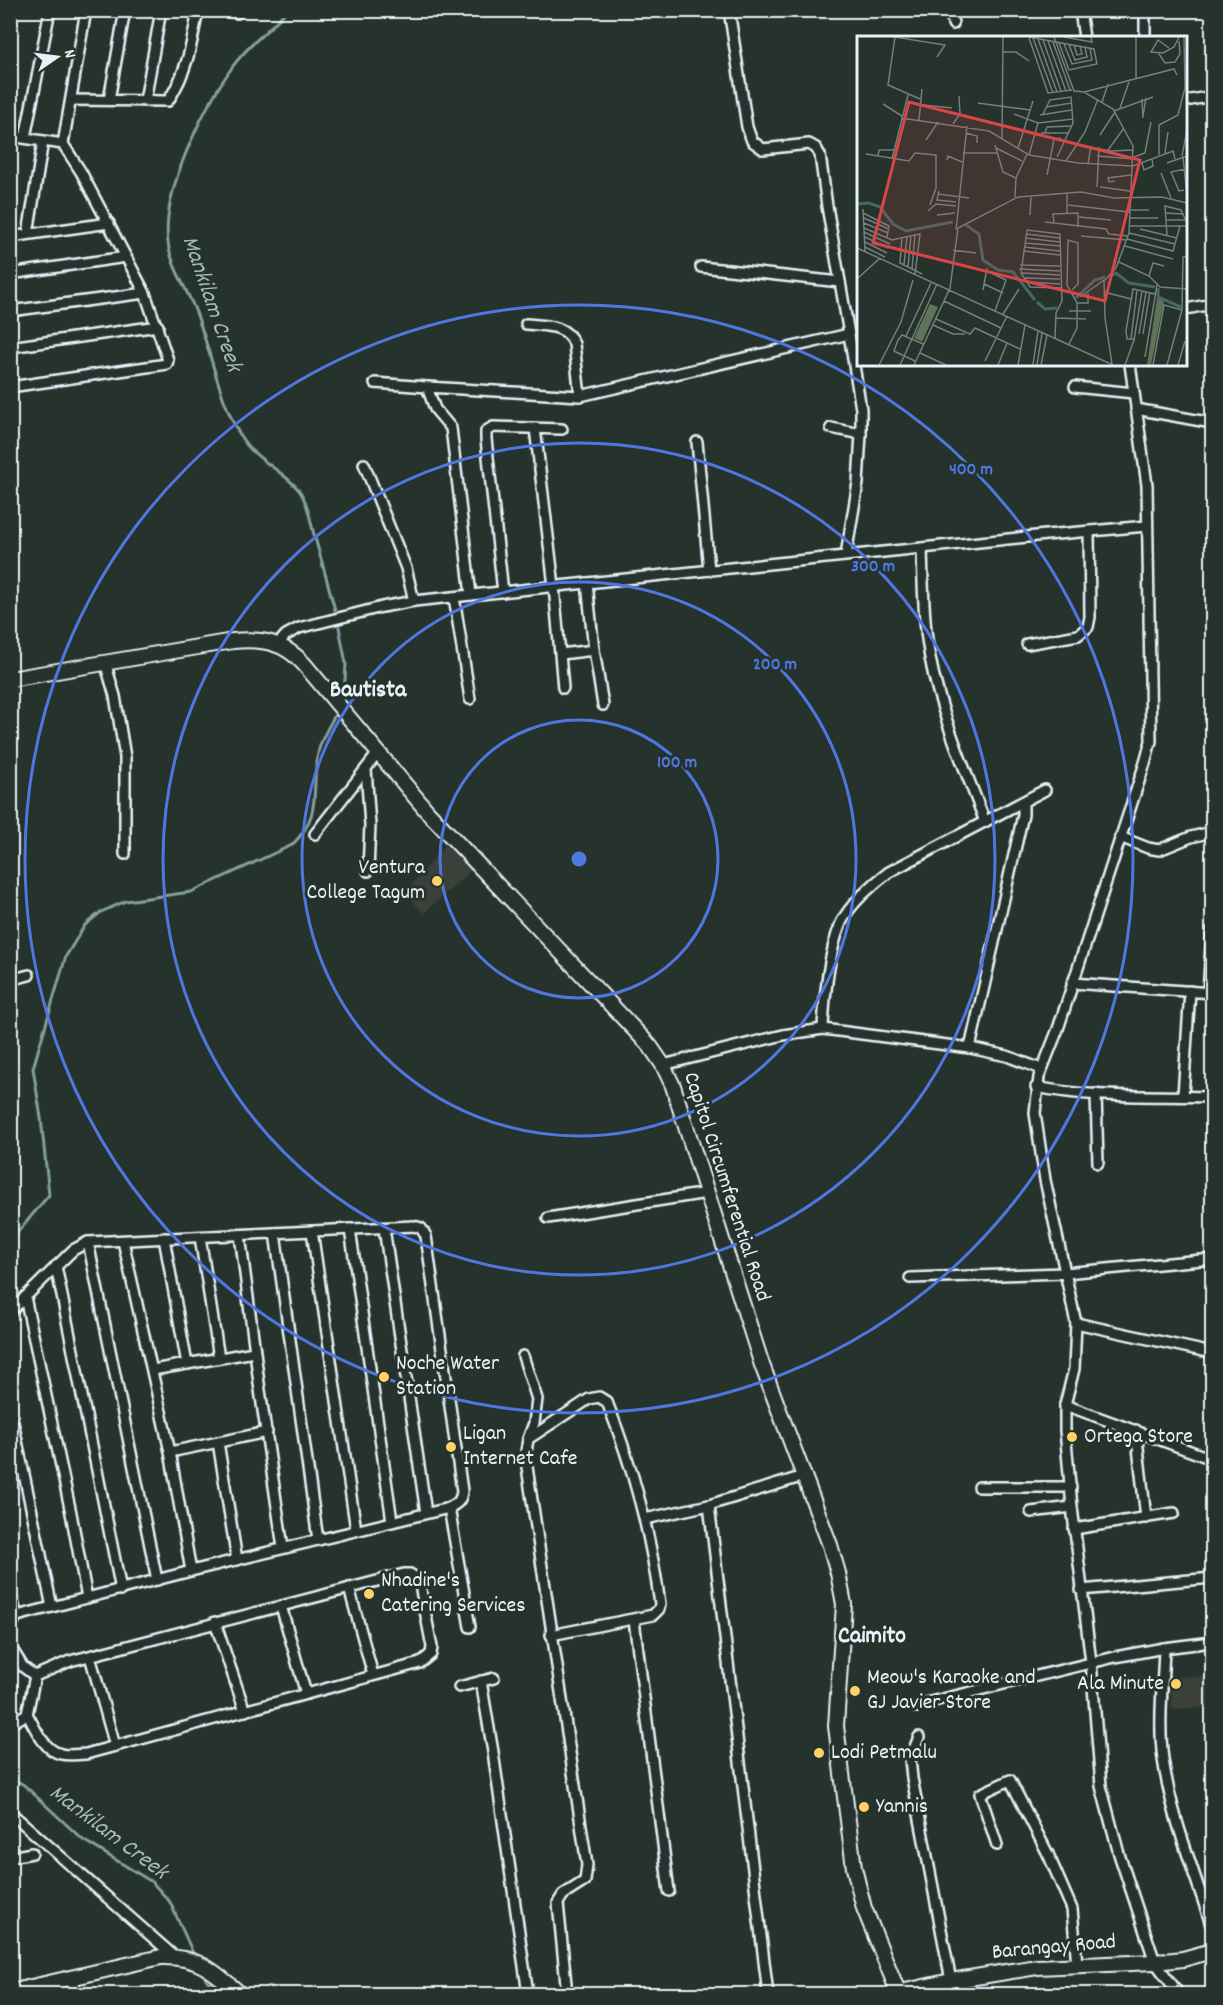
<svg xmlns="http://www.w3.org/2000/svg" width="1223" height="2005" font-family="Dekko,sans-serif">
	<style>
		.built { fill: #3b403a }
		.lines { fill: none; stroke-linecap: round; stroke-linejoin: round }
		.stream { stroke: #859fa0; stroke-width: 3 }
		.street-casing { stroke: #e8f1f8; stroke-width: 14 }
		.secondary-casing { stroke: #e8f1f8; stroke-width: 18 }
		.street { stroke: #26332d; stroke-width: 9 }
		.secondary { stroke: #26332d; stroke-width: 14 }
		.ring { fill: none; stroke: #5077e0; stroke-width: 3 }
		.poi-dot { fill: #ffd166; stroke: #26332d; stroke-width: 2 }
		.labels { text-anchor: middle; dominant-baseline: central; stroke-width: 6; stroke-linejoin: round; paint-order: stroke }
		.poi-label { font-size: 22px; fill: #e8f1f8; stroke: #26332d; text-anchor: start }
		.street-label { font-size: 22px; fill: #e8f1f8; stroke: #26332d }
		.water-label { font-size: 24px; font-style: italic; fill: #a6babe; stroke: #26332d }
		.neighbourhood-label { font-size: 24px; font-weight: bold; fill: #e8f1f8; stroke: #26332d }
		.inset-river { fill: none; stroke: #436866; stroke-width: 3 }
		.inset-road { fill: none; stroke: #747f7e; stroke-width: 1.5 }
		.view { fill: #d94647; fill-opacity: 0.15; stroke: #d94647; stroke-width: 3 }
		.inset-edge { fill: none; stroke: #e8f1f8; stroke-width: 3 }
		.centre { fill: #5077e0; stroke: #26332d; stroke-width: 3 }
		.ring-label { font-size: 18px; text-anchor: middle; font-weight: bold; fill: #5077e0; stroke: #26332d; stroke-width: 6; stroke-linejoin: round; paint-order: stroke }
	</style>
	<rect width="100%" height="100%" fill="#26332d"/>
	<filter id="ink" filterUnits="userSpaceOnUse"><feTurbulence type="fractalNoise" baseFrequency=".0167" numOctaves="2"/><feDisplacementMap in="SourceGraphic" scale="12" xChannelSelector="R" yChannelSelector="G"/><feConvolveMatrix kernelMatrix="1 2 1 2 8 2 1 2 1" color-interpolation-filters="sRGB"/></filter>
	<g filter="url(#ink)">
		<g class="built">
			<path d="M448,841L472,870L424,913L405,893Z"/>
			<path d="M1212,1676V1707L1172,1709L1171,1677Z"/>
		</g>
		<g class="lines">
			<g class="stream">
				<path d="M287,10C270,30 248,45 233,66C204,106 161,192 168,242C171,268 190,293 198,318C212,357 220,401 241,437C255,460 281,469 298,489C307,500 310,518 313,531C321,558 328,584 335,610"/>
				<path d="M339,627L346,664L344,695"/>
				<path d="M10,1241L49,1195L41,1118L33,1068L66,956L85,925L101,912L126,901L191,892L292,845C325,813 309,788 319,749C322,737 329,726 335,715"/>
				<path d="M10,1777L24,1785L83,1840L152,1882L170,1902L193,1953"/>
				<path d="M201,1971L216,1994"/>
			</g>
			<defs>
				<g id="street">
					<path d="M224,10L237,13"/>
					<path d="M951,10L953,24"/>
					<path d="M1080,10L1084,38"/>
					<path d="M1145,10V38"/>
					<path d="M10,21L12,10"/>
					<path d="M71,100L168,101C187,73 192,43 198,10"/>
					<path d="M109,100L125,10"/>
					<path d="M145,101L161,10"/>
					<path d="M1186,101L1212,96"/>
					<path d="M10,136L63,144"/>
					<path d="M25,138L50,10"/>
					<path d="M28,234L43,141"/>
					<path d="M10,237L109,223"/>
					<path d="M701,267L840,282"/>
					<path d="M10,274L126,257"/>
					<path d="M1186,309L1212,304"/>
					<path d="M10,311L145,293"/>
					<path d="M526,324C545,326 567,324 574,344L580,396"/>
					<path d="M849,334L861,409V434"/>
					<path d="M10,347L158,326"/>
					<path d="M1130,364L1147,485L1151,741L1145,763L1058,1029L1039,1077L1035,1113L1045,1180L1076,1323L1074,1369L1065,1405V1430L1072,1507L1091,1662L1101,1786L1119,1854L1155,1962L1179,1994"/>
					<path d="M375,383L427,387L435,409L451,428L471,595"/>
					<path d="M10,387L167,364L168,360L145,293L81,172L63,144L86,10"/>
					<path d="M427,387L580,396L849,334L827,206L820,155L816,148L809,144L763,149L752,141L747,127L729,10"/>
					<path d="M1075,387L1134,393"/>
					<path d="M1136,409L1212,423"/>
					<path d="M535,428L554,586L563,688"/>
					<path d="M831,428L861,434L858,483L846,555"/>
					<path d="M697,442L709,570"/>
					<path d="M364,464L406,568L414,601"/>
					<path d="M922,548C923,578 923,609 927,639C935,702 963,763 985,822"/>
					<path d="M587,583L594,650L603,705"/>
					<path d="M503,592L486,439V431L493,427L562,429"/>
					<path d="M454,597L470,699"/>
					<path d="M278,644L286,635L299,628L382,607L414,601L1046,535L1147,526"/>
					<path d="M1027,644L1078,635L1088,627L1090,617L1089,531"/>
					<path d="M561,654L594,650"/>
					<path d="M105,662L115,696L125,757V854"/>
					<path d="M366,769L370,825L368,871"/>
					<path d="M315,834L378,753"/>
					<path d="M1120,837L1148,848L1159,850L1191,837L1212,832"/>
					<path d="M10,980L29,975"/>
					<path d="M1072,983L1212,993"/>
					<path d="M1208,993L1212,930"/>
					<path d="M823,1029C824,998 829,951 841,923C849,905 874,883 889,872L1045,790"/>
					<path d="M970,1048L1023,815V802"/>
					<path d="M663,1065L783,1035L823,1029L970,1048L1007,1056L1041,1069"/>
					<path d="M1036,1087C1094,1099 1154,1095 1212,1097"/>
					<path d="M1096,1094L1098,1163"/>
					<path d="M1183,1096L1190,991"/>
					<path d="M548,1218L707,1193"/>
					<path d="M384,1228L426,1513"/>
					<path d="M350,1229L392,1521"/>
					<path d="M312,1231L356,1530"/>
					<path d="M275,1233L318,1540"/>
					<path d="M240,1235L259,1383L283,1548"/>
					<path d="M200,1237L219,1358"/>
					<path d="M164,1238L187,1364"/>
					<path d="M123,1241L170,1452L191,1571"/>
					<path d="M88,1242L157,1580"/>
					<path d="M56,1266L121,1590"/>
					<path d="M910,1278L1065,1273L1212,1259"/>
					<path d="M25,1297L71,1513L87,1598"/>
					<path d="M10,1312L73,1250L88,1242L414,1226L421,1228L426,1236L462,1491C461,1501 458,1503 449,1508L191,1571L17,1616"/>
					<path d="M1076,1323L1212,1353"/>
					<path d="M523,1356L537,1399L534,1423L528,1439L526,1452L527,1467L587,1865L585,1881L563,1895L558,1903L567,1994"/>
					<path d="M153,1370L254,1352"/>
					<path d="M1065,1405L1212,1459"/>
					<path d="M10,1408L52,1607"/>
					<path d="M1136,1430L1146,1518"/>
					<path d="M528,1439L589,1399L599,1397L607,1402C634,1470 650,1532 660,1604L659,1609L653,1615L551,1635"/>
					<path d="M218,1442L237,1560"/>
					<path d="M170,1452L267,1432"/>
					<path d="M979,1487H1071"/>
					<path d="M709,1505L768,1994"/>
					<path d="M449,1508L470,1627"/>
					<path d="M1031,1512L1072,1507"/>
					<path d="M645,1519L709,1505L804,1476"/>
					<path d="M1074,1529L1174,1513"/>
					<path d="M349,1588L373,1675"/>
					<path d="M1081,1590L1212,1578"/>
					<path d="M10,1592L17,1616L10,1627"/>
					<path d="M281,1606L306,1694"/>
					<path d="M634,1620L669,1891"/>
					<path d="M215,1622L245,1711"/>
					<path d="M10,1646L23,1667L35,1676"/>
					<path d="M1164,1648C1163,1684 1158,1723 1163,1759C1171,1816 1195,1873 1212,1928"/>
					<path d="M90,1656L115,1746"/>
					<path d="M481,1681L493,1752L528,1994"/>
					<path d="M459,1687L494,1678"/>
					<path d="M916,1707L926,1703L1115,1657L1164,1648L1212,1642"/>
					<path d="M27,1714C35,1727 44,1751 61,1754C69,1756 78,1754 86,1754L420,1663L431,1654L432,1647L419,1580L410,1574H404L70,1661L35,1676"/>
					<path d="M10,1724L27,1714L35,1676"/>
					<path d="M919,1737L910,1759L912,1778L951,1981"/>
					<path d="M10,1812L175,1957"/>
					<path d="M997,1845L980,1794L1010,1780L1048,1854L1072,1909L1077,1964"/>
					<path d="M10,1857L32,1853"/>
					<path d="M74,1977V1994"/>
				</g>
				<g id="secondary">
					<path d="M10,679L233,641C262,638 284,642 304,664L427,811L650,1046L663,1065L673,1086L762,1365L830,1545L838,1573L844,1604L836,1726L854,1868L864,1908L899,1994"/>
					<path d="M10,1992L161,1957C198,1956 214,1971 240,1994"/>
					<path d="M892,1994L951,1981L1037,1967L1155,1962L1183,1959L1212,1951"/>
				</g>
			</defs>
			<use href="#street" class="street-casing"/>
			<use href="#secondary" class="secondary-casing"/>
			<use href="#street" class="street"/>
			<use href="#secondary" class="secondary"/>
		</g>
	</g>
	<g class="ring">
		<circle cx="579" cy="859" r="139"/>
		<circle cx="579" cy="859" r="277"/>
		<circle cx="579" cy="859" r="416"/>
		<circle cx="579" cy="859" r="554"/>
	</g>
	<g class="poi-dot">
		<circle cx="437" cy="881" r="6"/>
		<circle cx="384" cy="1377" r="6"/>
		<circle cx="1072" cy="1437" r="6"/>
		<circle cx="451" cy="1447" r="6"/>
		<circle cx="369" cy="1594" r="6"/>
		<circle cx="1176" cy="1684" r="6"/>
		<circle cx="855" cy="1691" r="6"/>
		<circle cx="819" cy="1753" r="6"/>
		<circle cx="864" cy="1807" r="6"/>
	</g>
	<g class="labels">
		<g class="poi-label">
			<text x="425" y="868" text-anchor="end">Ventura<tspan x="425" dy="25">College Tagum</tspan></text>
			<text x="396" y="1364">Noche Water<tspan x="396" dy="25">Station</tspan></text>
			<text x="463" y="1434">Ligan<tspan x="463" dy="25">Internet Cafe</tspan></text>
			<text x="1084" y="1437">Ortega Store</text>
			<text x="381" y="1581">Nhadine's<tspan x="381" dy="25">Catering Services</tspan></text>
			<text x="867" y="1678">Meow's Karaoke and<tspan x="867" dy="25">GJ Javier Store</tspan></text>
			<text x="1164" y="1684" text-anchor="end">Ala Minute</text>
			<text x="831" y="1753">Lodi Petmalu</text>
			<text x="876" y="1807">Yannis</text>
		</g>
		<g class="street-label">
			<text transform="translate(726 1187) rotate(72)">Capitol Circumferential Road</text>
			<text transform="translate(1054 1948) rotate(-5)">Barangay Road</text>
		</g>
		<g class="water-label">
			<text transform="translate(211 304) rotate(71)">Mankilam Creek</text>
			<text transform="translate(108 1833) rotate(37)">Mankilam Creek</text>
		</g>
		<g class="neighbourhood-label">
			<text x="368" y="691">Bautista</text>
			<text x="872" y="1637">Caimito</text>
		</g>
	</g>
	<g transform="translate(857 36)">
		<rect width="330" height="330" fill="#26332d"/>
		<path d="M300,262L307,265L294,329H290ZM73,268L81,271L65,306L57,302Z" fill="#5e7357"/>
		<path class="inset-river" d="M0,168L12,167L23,171L36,188L49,195L96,186M109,189L122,198L126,224L141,234L156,236L178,264M254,240L259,237L272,247L298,251M301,252V261L324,271M219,262L238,244L248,241M180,266L188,273L200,272"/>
		<path class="inset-road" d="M172,1L237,13L240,28L212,34L202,7M197,1L217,55L227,56L256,73L276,110L272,197L259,232L247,245L248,282L255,328M207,1L235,6L234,1M172,2L191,57L215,54M176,2L196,57M181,3L200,56M186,4L204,55M191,5L209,55M196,6L213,54M207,8L215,28L235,24L233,12M212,9L218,24L230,21L228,11M217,9L220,19L225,18L223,10M312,12L301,4L294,16L306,17L317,11L322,1M146,16H159L172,25M302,18L308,27L318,26L323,18L322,5M279,42V1M227,56L317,33L320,39M63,63L31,49L38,1L88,9L80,21M285,63L286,82M245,66L251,48M121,67L173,74M26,68L45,80M57,68L95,72M189,71L215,67M263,72L273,43M257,75L296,61M157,78L181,87L216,83M186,78L193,64L214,61L216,87L200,121M183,79L215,74M286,80L289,62M44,82L132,95L172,119L221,127L276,130L316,115L318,123M62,84L65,53M96,88L103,78L102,60M109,97L120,100V107M184,97H212M188,97L190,91L215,90M243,99L258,76M145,102L146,1M69,104L81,86M138,109L146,136L159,142M220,109L254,115L276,114M139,112L165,125M161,112L176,65M251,114L267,92M106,117H140M308,117L311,96M9,118L52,125L58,117L79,119V152L73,169M172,119L181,87M302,119V89L321,79L328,52L327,1M21,120L22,114H37M240,120L277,123M325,120L330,94M326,120L330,161M277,121L288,117L294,86M35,123L51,59M90,124L91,120L105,126M209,125L228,96L241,63M285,127L287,134L296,130L295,123M310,127L330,120M231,128L234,110M304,137L314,162M190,139L197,103L204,102M258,145L252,146L251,142L274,139M240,151L242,111M243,151L273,155M327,154L322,155L314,136L328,133M82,155L80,164L99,166M210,157V177M81,158L112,162M158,161L159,142L170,118M211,169L272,176M6,173L8,215M272,174H292M71,175L79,168L99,170M6,177L32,190L30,202M308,177L326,178M80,179L98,177M173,179L174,160M222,181L254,184M7,182L32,193M273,182H301M309,184H329M188,186L249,193L252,198L271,200M7,187L31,197M197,187L196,178L221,177V191M272,190H330M7,192L35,204L63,198L58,238M283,193L320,202M99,194L110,90M7,196L33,208M272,197L318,208M169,198L203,202M224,200L270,204M310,200L308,170L324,174L330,187M8,201L31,212M45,201L43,227L65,238M168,202L203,206M270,203L316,215L323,190M8,206L30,217M168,207L203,210M268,210L316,223M8,211L28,221M167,211L203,215M0,212L256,329M96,214L119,217M166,215L203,219M262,226L292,240L303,251L330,253M47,229L50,200M163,229L203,230M51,231L54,199M55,233L58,198M162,233L203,235M130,235L149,244L138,275M165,237L203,239M292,240L296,227L307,230M168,242L203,243M0,243L23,222M171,246L203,248M127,248L146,257M126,254L130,232M247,256L274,263M223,261L247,244M87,265L144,292M220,267H231V257M212,275H234M146,278L162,253M199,282L229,283M79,283L113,298L118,292L163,313M76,289L96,298H108M282,298L289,256M286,298L293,256M49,300L74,247M198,302L199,277L205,265L203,198L170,194L164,237L173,251L204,252M274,303L280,254M277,303H270L269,295L276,253L298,258M212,308L220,292V267L210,249L211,204L221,207V248L215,254M63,317L89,329M288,321L300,249M58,325L37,315L41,304L45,299L66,308M128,325L150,280M22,329L44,286L56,244M43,329L80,248M57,329L93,252L101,192L161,161L224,156L257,162L305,161L330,167M141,329L150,307M161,329L168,289M176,329L181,295M180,329L185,297M184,329L190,299M268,329L277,304L285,255M296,329L307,269L325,274M310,329L325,274L326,221L330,220M321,329L328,305"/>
		<path class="view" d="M52,66L283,124L248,265L16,207Z"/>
		<rect width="330" height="330" class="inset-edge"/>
	</g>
	<circle cx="579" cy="859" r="9" class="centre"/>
	<g class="ring-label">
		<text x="971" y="474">400 m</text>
		<text x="873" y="571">300 m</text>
		<text x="775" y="669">200 m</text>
		<text x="677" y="767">100 m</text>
	</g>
	<rect width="1223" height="2005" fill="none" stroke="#26332d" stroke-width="36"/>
	<rect x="18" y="18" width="1187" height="1969" fill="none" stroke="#e8f1f8" stroke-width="2" filter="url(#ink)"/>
	<g transform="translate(57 57) rotate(76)" stroke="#26332d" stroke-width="4.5" paint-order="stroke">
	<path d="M0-4.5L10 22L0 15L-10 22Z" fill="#e8f1f8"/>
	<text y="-9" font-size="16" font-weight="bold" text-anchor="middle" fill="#e8f1f8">N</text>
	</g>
</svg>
